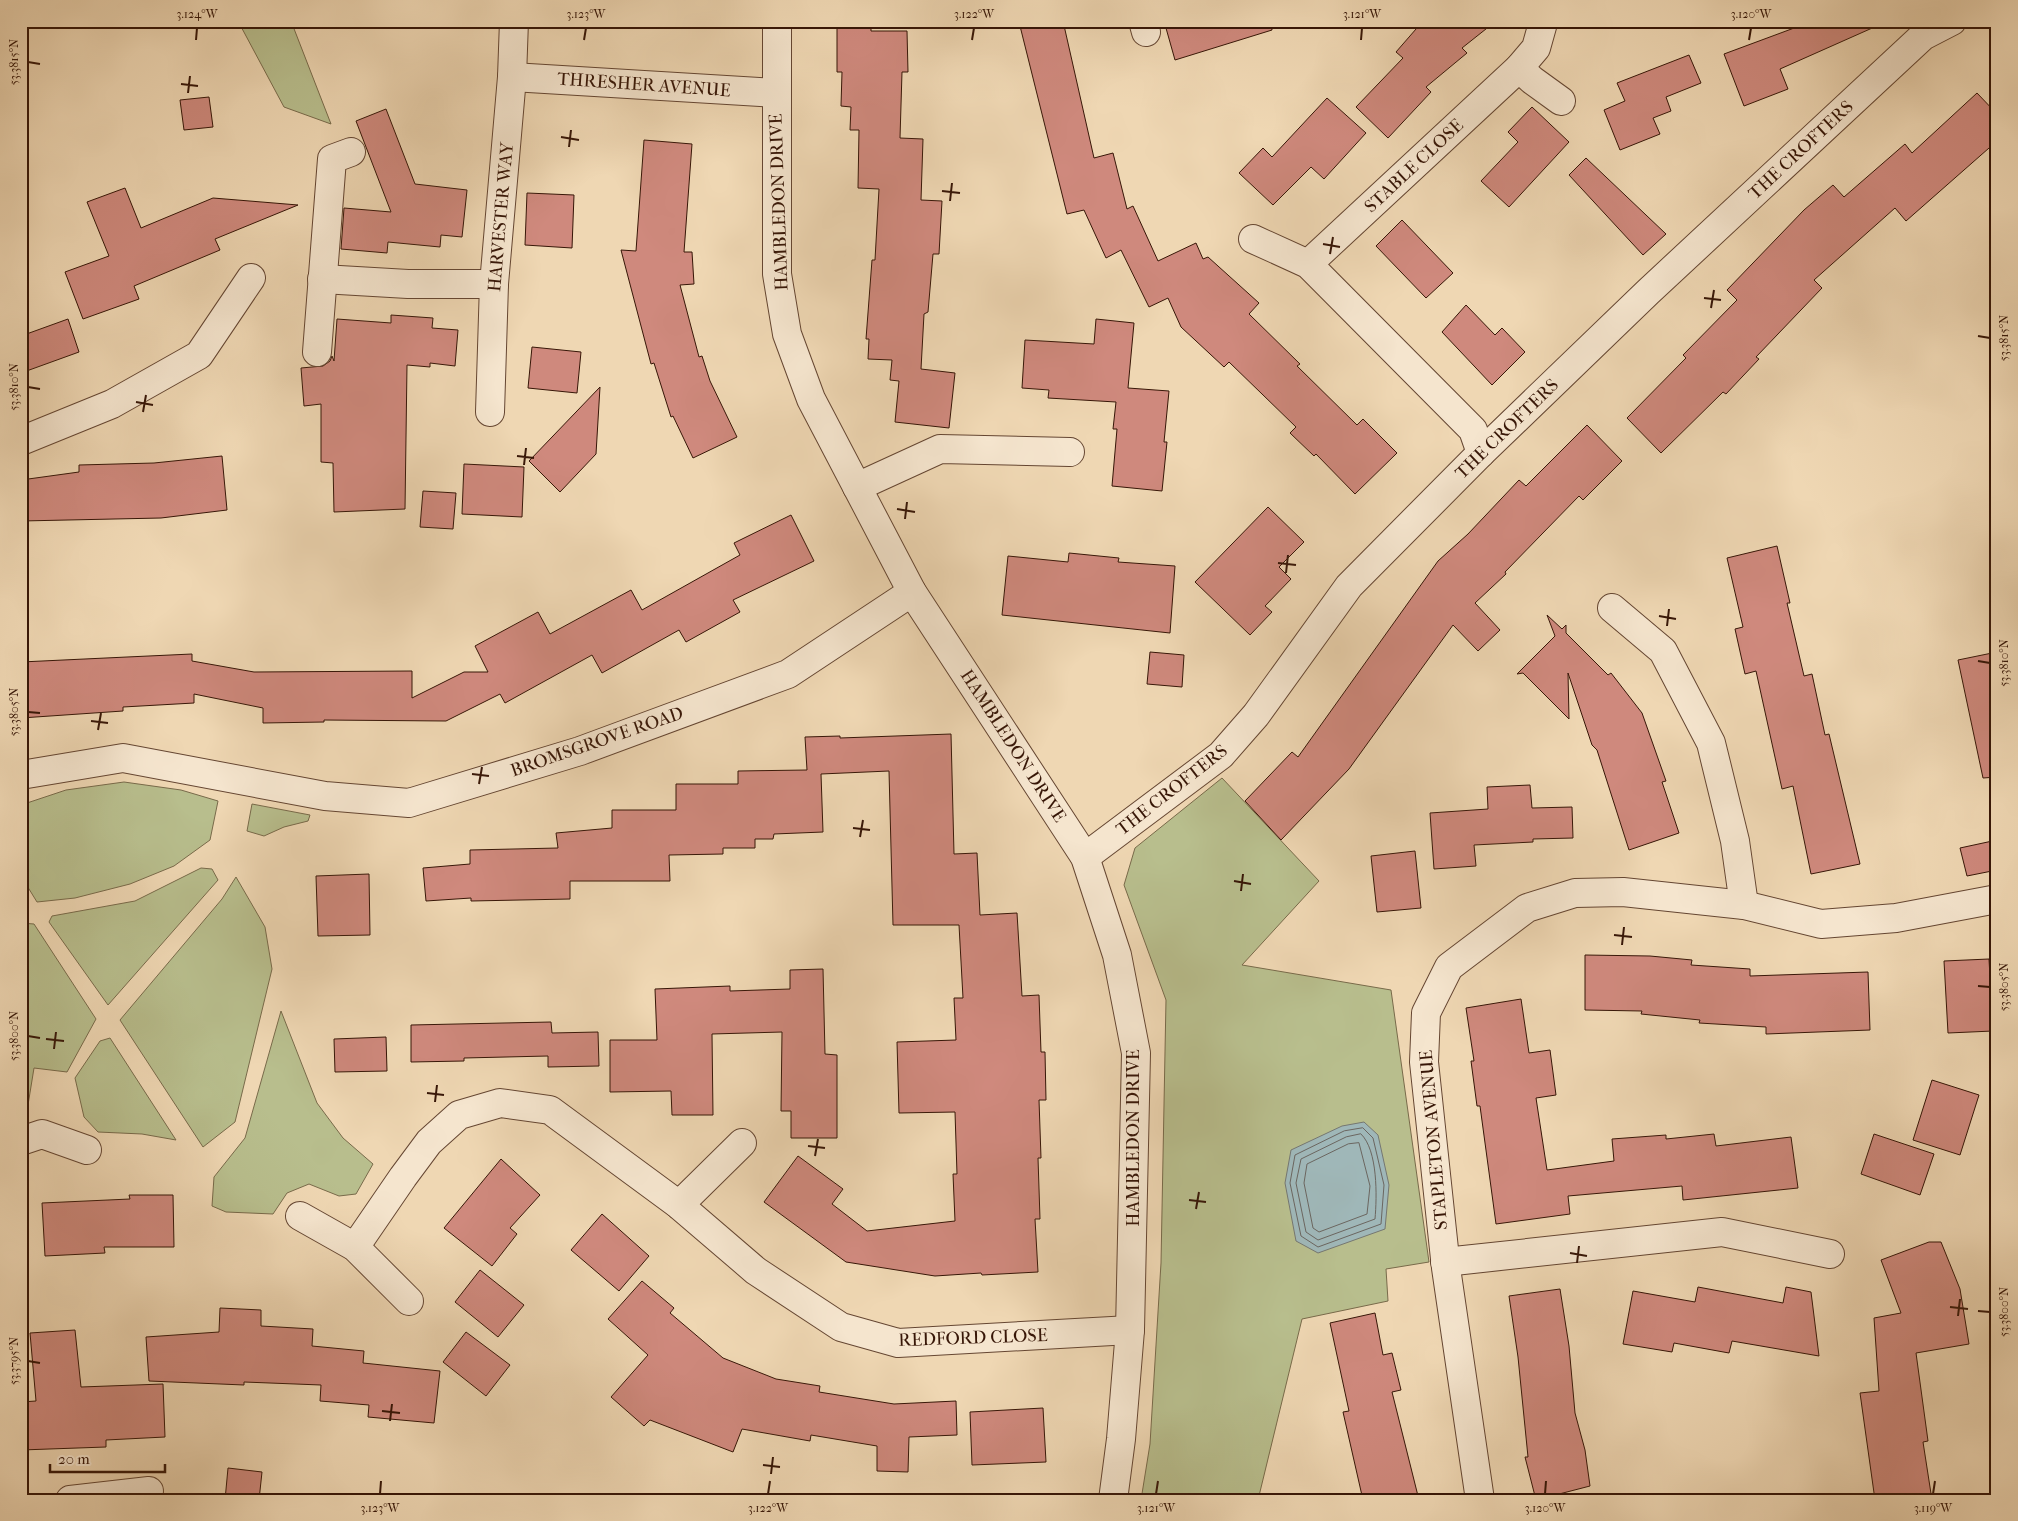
<svg xmlns="http://www.w3.org/2000/svg" width="2018" height="1521" font-family="'IM FELL French Canon',serif">
	<style>
		.green { fill: #b8be8d; stroke: #786a4a }
		.water { fill: #9fb7b8; stroke: #757771 }
		.lines { fill: none; stroke-linecap: round; stroke-linejoin: round }
		.shore { stroke: #6b6660; stroke-width: 1 }
		.building { fill: #cf897d; stroke: #371607 }
		.minor-casing { stroke: #654632; stroke-width: 30 }
		.minor { stroke: #f5e5ce; stroke-width: 28 }
		.ticks { fill: none; stroke: #371607; stroke-width: 2 }
		.labels { text-anchor: middle; dominant-baseline: central; stroke-width: 4; stroke-linejoin: round; paint-order: stroke }
		.street-label { font-size: 18px; fill: #371607; stroke: #f5e5ce }
		.neatline { fill: none; stroke: #371607; stroke-width: 2 }
		.ticks-label { font-size: 12px; text-anchor: middle; fill: #371607 }
	</style>
	<rect width="100%" height="100%" fill="#efd7b3"/>
	<filter id="stains"><feTurbulence type="fractalNoise" baseFrequency=".004" numOctaves="4"/><feColorMatrix values="0 0 0 0 .2 0 0 0 0 .09 0 0 0 0 .02 0 0 0 .5 -.17"/></filter>
	<radialGradient id="worn" r=".72"><stop offset=".6" stop-color="#630" stop-opacity="0"/><stop offset="1" stop-color="#630" stop-opacity=".3"/></radialGradient>
	<g class="green">
		<path d="M238,21H291L331,124L284,107Z"/>
		<path d="M1222,778L1319,881L1242,965L1391,990L1429,1262L1386,1269L1388,1301L1302,1319L1258,1500H1141L1150,1444L1161,1263L1166,1000L1124,885L1135,848Z"/>
		<path d="M124,782L181,790L218,801L210,840L174,866L130,884L75,898L37,902L21,876V805L66,790Z"/>
		<path d="M252,804L310,815L308,821L284,827L264,836L247,831Z"/>
		<path d="M201,868L212,869L218,880L108,1005L49,922L52,916L135,901Z"/>
		<path d="M236,877L265,927L272,969L235,1122L203,1147L120,1020L222,899Z"/>
		<path d="M21,923L34,924L96,1019L67,1072L34,1068L28,1105L21,1115Z"/>
		<path d="M281,1011L317,1103L343,1138L373,1164L356,1194L339,1196L309,1184L287,1193L273,1214L226,1212L212,1206L214,1177L245,1138Z"/>
		<path d="M110,1038L176,1140L142,1134L98,1132L84,1117L75,1078L100,1041Z"/>
	</g>
	<path class="water" d="M1364,1122L1378,1135L1389,1185L1385,1229L1318,1253L1296,1241L1285,1183L1291,1150L1342,1126Z"/>
	<g class="lines">
		<g class="shore">
			<path d="M1363,1128L1373,1138L1384,1185L1381,1224L1318,1247L1301,1236L1290,1183L1295,1155L1344,1131Z"/>
			<path d="M1361,1134C1378,1150 1377,1197 1375,1219L1318,1240L1306,1232L1296,1183L1301,1159L1346,1137Z"/>
			<path d="M1359,1143L1370,1186L1367,1214L1319,1232L1313,1228L1304,1183L1307,1164L1348,1144Z"/>
		</g>
	</g>
	<g class="building">
		<path d="M837,21H871V31H907L908,72H902L900,138L923,139L921,200L942,201L939,254H933L928,312L924,314L921,369L955,373L949,428L895,422L899,381L890,380L892,360L868,359L869,339H866L872,260H875L879,189L858,188L859,130H850L851,107L841,106L842,72H837Z"/>
		<path d="M1040,21H1063L1094,158L1113,153L1127,209L1133,206L1158,261L1196,243L1203,259L1208,257L1259,303L1249,314L1300,364L1297,366L1357,425L1363,419L1397,453L1355,494L1316,454L1314,456L1290,433L1296,427L1229,362L1224,367L1181,327L1168,298L1149,307L1121,250L1106,258L1084,210L1067,214L1020,26Z"/>
		<path d="M1164,21H1271L1272,30L1175,60Z"/>
		<path d="M1423,21H1496L1462,48L1467,53L1426,87L1431,92L1388,138L1356,107L1403,58L1396,52Z"/>
		<path d="M1813,21H1888L1780,69L1788,89L1744,106L1724,54Z"/>
		<path d="M1689,55L1701,83L1666,97L1671,111L1653,118L1660,134L1620,150L1604,110L1625,101L1617,83Z"/>
		<path d="M1977,93L1997,114V141L1906,221L1895,208L1814,280L1822,288L1756,357L1759,359L1726,394L1723,392L1661,453L1627,418L1686,358L1683,355L1737,300L1727,290L1804,210L1833,185L1844,197L1905,144L1912,153Z"/>
		<path d="M209,97L213,127L184,130L180,100Z"/>
		<path d="M1327,98L1366,133L1324,179L1311,167L1273,205L1239,173L1263,148L1272,157Z"/>
		<path d="M1532,107L1569,142L1509,207L1481,181L1518,142L1508,132Z"/>
		<path d="M386,109L415,184L467,190L462,237L441,235L440,247L388,242L387,253L341,249L344,208L391,212L356,121Z"/>
		<path d="M644,140L692,144L684,252H692L694,284L680,285L699,357L702,356L710,381L737,437L693,458L673,416L671,417L654,363L651,364L621,250L636,251Z"/>
		<path d="M1586,158L1666,234L1643,255L1569,175Z"/>
		<path d="M125,188L141,228L213,198L298,205L215,239L220,250L134,286L139,299L83,319L65,272L109,256L87,202Z"/>
		<path d="M527,193L574,195L572,248L525,245Z"/>
		<path d="M1402,220L1453,273L1426,298L1376,246Z"/>
		<path d="M1466,305L1495,335L1502,328L1525,352L1492,385L1442,332Z"/>
		<path d="M391,315L433,318L432,328L458,330L455,366L430,363V367L407,365L405,509L334,512L333,463L321,462V404L304,406L301,368L323,366L330,361L332,356L334,361L337,319L391,323Z"/>
		<path d="M68,319L79,352L21,373V336Z"/>
		<path d="M1096,319L1134,323L1128,388L1169,391L1164,442H1167L1162,491L1112,486L1117,429H1113L1116,402L1048,398L1049,390L1022,388L1025,340L1094,344Z"/>
		<path d="M532,347L581,352L577,393L528,388Z"/>
		<path d="M600,387L596,454L560,492L529,461Z"/>
		<path d="M1587,425L1622,461L1583,500L1579,496L1505,572L1506,574L1475,603L1500,630L1478,651L1453,625L1349,769L1281,840L1245,801L1292,752L1298,757L1438,561L1468,534L1519,480L1526,486Z"/>
		<path d="M222,456L227,510L161,518L21,521V480L79,472V465L154,463Z"/>
		<path d="M464,464L524,467L522,517L462,514Z"/>
		<path d="M423,491L456,493L453,529L420,527Z"/>
		<path d="M1268,507L1304,542L1279,567L1291,579L1265,606L1272,612L1250,635L1195,582Z"/>
		<path d="M791,515L814,561L733,600L740,612L686,642L679,630L602,673L592,655L505,703L500,694L446,721L324,720V722L263,723V708L194,694V703L123,707V711L21,718V662L127,657L192,654V661L254,672L412,671V698L464,672H488L475,646L538,612L550,634L631,590L642,610L740,555L734,543Z"/>
		<path d="M1777,546L1790,603H1787L1804,676L1812,674L1825,735L1829,734L1860,864L1811,874L1793,786L1782,789L1756,671L1745,674L1735,629L1743,627L1727,558Z"/>
		<path d="M1069,553L1119,558L1118,562L1175,566L1170,633L1002,615L1008,556L1068,562Z"/>
		<path d="M1547,615L1562,629L1566,625V633L1608,675L1611,673L1642,713L1666,781L1662,782L1679,833L1629,850L1597,750L1592,745L1568,673L1569,719L1523,673L1517,674L1555,636Z"/>
		<path d="M1150,652L1184,655L1182,687L1147,684Z"/>
		<path d="M1997,652V777L1983,778L1958,660Z"/>
		<path d="M951,734L954,854L977,853L980,915L1017,913L1022,996L1039,995L1041,1052H1045L1046,1100H1039L1041,1158H1038L1040,1219H1035L1038,1272L982,1275L981,1273L935,1276L846,1262L764,1202L798,1156L843,1189L832,1204L867,1231L955,1221L953,1174H957L955,1112L899,1113L897,1042L956,1040L954,998H963L959,925H893L889,771L821,774L823,832L774,834L773,839H755V848H723V854L669,855L670,881H570V899L471,901V898L426,901L423,868L470,864V850L558,848L556,833L612,828V810H676V784H738V771L807,770L805,737L840,736V738Z"/>
		<path d="M1530,785L1532,808L1572,807L1573,838L1533,839V842L1474,845L1476,866L1434,869L1430,813L1488,809L1487,787Z"/>
		<path d="M1997,840V870L1967,876L1960,848Z"/>
		<path d="M1415,851L1421,908L1377,912L1371,856Z"/>
		<path d="M369,874L370,935L318,936L316,876Z"/>
		<path d="M1585,955L1650,956L1692,960L1691,965L1750,969V976L1868,972L1870,1030L1766,1034V1027L1699,1023L1700,1020L1641,1014L1642,1011L1585,1010Z"/>
		<path d="M1989,959L1993,1031L1948,1033L1944,961Z"/>
		<path d="M823,969L825,1054L837,1055V1138H791V1111H781L782,1032L712,1034L713,1115H672L671,1091L610,1092V1040H657L655,989L730,986V991L790,989V970Z"/>
		<path d="M1521,999L1529,1053L1550,1050L1556,1095L1536,1098L1547,1170L1614,1161L1612,1139L1666,1135V1139L1714,1134L1716,1146L1791,1137L1798,1188L1683,1200L1682,1186L1568,1196L1570,1214L1496,1224L1480,1106H1477L1471,1061H1474L1466,1008Z"/>
		<path d="M551,1022L552,1033L598,1032L599,1066L548,1067V1056L464,1058V1061L411,1062V1025Z"/>
		<path d="M386,1037L387,1071L335,1072L334,1039Z"/>
		<path d="M1932,1080L1979,1095L1960,1155L1913,1140Z"/>
		<path d="M1874,1134L1934,1154L1920,1195L1861,1174Z"/>
		<path d="M501,1159L540,1195L510,1228L517,1234L492,1266L444,1228Z"/>
		<path d="M129,1195H173L174,1247H104L105,1253L45,1256L42,1203L130,1199Z"/>
		<path d="M602,1214L649,1256L619,1291L571,1250Z"/>
		<path d="M1929,1242H1941L1960,1289L1969,1344L1916,1353L1928,1441L1923,1442L1932,1500H1875L1860,1393L1879,1391L1874,1318L1901,1313L1881,1260Z"/>
		<path d="M480,1270L524,1305L498,1337L455,1302Z"/>
		<path d="M642,1281L674,1308L670,1313L723,1358L776,1379L820,1386L819,1392L894,1404L956,1401L957,1435L909,1437L908,1472L877,1471V1446L811,1435L810,1441L742,1429L733,1452L650,1420L644,1426L611,1397L648,1355L608,1319Z"/>
		<path d="M1698,1287L1783,1303L1786,1287L1811,1292L1819,1356L1732,1341L1729,1353L1674,1343L1672,1352L1623,1344L1633,1291L1695,1302Z"/>
		<path d="M1560,1289L1569,1346L1575,1413L1585,1450L1590,1486L1536,1500L1525,1457H1528L1518,1357L1509,1296Z"/>
		<path d="M220,1308L261,1310V1326L313,1329L312,1346L364,1351L363,1363L440,1371L434,1423L368,1417L369,1405L320,1401L321,1385L244,1382V1385L149,1381L146,1337L219,1332Z"/>
		<path d="M1375,1313L1383,1355L1392,1353L1401,1390L1392,1392L1419,1500H1363L1343,1412L1349,1411L1330,1323Z"/>
		<path d="M75,1330L81,1387L163,1384L165,1437L106,1440V1447L21,1450V1402L36,1401L30,1333Z"/>
		<path d="M466,1332L510,1365L486,1396L443,1362Z"/>
		<path d="M1043,1408L1046,1462L972,1465L970,1412Z"/>
		<path d="M228,1468L262,1472L259,1500H225Z"/>
	</g>
	<g class="lines">
		<defs>
			<g id="minor">
				<path d="M777,21V274L787,334L811,399L912,592L1085,857L1117,955L1136,1053L1130,1330L1121,1439L1113,1500"/>
				<path d="M1143,21L1146,32"/>
				<path d="M1519,68L1532,80L1561,101"/>
				<path d="M512,77L776,93"/>
				<path d="M1253,239L1308,264L1473,430L1481,453"/>
				<path d="M1308,264L1519,68L1536,48L1543,23"/>
				<path d="M322,279L408,284H494"/>
				<path d="M317,352L332,159L351,152"/>
				<path d="M490,412L494,284L512,77L514,21"/>
				<path d="M21,441L112,404L199,355L251,278"/>
				<path d="M857,487L940,449L1070,452"/>
				<path d="M1612,608L1663,651L1711,743L1735,841L1744,905"/>
				<path d="M21,775L123,758L325,796L409,803L580,751L788,674L912,592"/>
				<path d="M1085,857L1221,755L1256,715L1349,586L1481,453L1648,292L1923,36L1952,21"/>
				<path d="M21,1141L42,1134L87,1150"/>
				<path d="M679,1205L742,1143"/>
				<path d="M300,1216L355,1247L409,1301"/>
				<path d="M355,1247L403,1177L429,1142L459,1115L500,1103L550,1110L679,1205L756,1271L841,1327L898,1343L1130,1330"/>
				<path d="M1445,1262L1722,1232L1830,1254"/>
				<path d="M70,1500L149,1491"/>
				<path d="M1480,1500L1446,1268L1424,1062L1426,1013L1449,967L1527,908L1575,893L1623,892L1744,905L1821,924L1896,918L1997,899"/>
			</g>
		</defs>
		<use href="#minor" class="minor-casing"/>
		<use href="#minor" class="minor"/>
	</g>
	<path class="ticks" d="M196,40L197,28M584,40L586,28M972,40L974,28M1361,40L1362,28M1749,40L1751,28M28,62L40,64M181,84L198,86M188,93L190,76M561,137L579,140M569,147L571,130M942,191L960,193M950,201L952,183M1323,244L1340,247M1330,254L1333,237M1704,298L1721,300M1711,308L1714,290M1978,336L1990,338M28,387L40,389M136,402L153,405M143,412L146,395M517,456L534,458M524,465L526,448M897,509L915,512M905,519L907,502M1278,563L1296,565M1286,573L1288,555M1659,616L1676,619M1667,626L1669,609M1978,661L1990,663M28,712L40,713M91,721L108,723M98,730L101,713M472,774L489,776M479,784L482,767M853,828L870,830M860,837L863,820M1234,881L1251,884M1241,891L1243,874M1614,935L1632,937M1622,945L1624,927M1978,986L1990,987M28,1036L40,1038M46,1039L64,1041M54,1049L56,1032M427,1093L444,1095M435,1102L437,1085M808,1146L825,1148M815,1156L818,1139M1189,1200L1206,1202M1196,1209L1199,1192M1570,1253L1587,1256M1577,1263L1579,1246M1950,1307L1968,1309M1978,1311L1990,1312M1958,1316L1960,1299M28,1361L40,1363M382,1411L400,1413M390,1421L392,1404M763,1465L780,1467M771,1474L773,1457M380,1494L381,1481M768,1494L770,1481M1156,1494L1158,1481M1545,1494L1546,1481M1933,1494L1935,1481"/>
	<g class="labels">
		<g class="street-label">
			<text transform="translate(644 85) rotate(4)">THRESHER AVENUE</text>
			<text transform="translate(1801 150) rotate(-43)">THE CROFTERS</text>
			<text transform="translate(1414 166) rotate(-43)">STABLE CLOSE</text>
			<text transform="translate(779 202) rotate(-92)">HAMBLEDON DRIVE</text>
			<text transform="translate(501 217) rotate(-85)">HARVESTER WAY</text>
			<text transform="translate(1507 429) rotate(-44)">THE CROFTERS</text>
			<text transform="translate(597 742) rotate(-19)">BROMSGROVE ROAD</text>
			<text transform="translate(1013 746) rotate(57)">HAMBLEDON DRIVE</text>
			<text transform="translate(1172 790) rotate(-38)">THE CROFTERS</text>
			<text transform="translate(1133 1138) rotate(-90)">HAMBLEDON DRIVE</text>
			<text transform="translate(1434 1140) rotate(-95)">STAPLETON AVENUE</text>
			<text transform="translate(973 1338) rotate(-2)">REDFORD CLOSE</text>
		</g>
	</g>
	<rect width="2018" height="1521" fill="none" stroke="#efd7b3" stroke-width="55"/>
	<path d="M50 1464v8h115v-8" fill="none" stroke="#371607" stroke-width="2.5"/>
	<text x="58" y="1464" font-size="15" fill="#371607" stroke="#f5e5ce" stroke-width="4" paint-order="stroke">20 m</text>
	<rect x="28" y="28" width="1962" height="1466" class="neatline"/>
	<g class="ticks-label">
		<text x="197" y="18">3.124°W</text>
		<text x="586" y="18">3.123°W</text>
		<text x="974" y="18">3.122°W</text>
		<text x="1362" y="18">3.121°W</text>
		<text x="1751" y="18">3.120°W</text>
		<text transform="translate(14 62) rotate(-90)" y="4">53.3815°N</text>
		<text transform="translate(2004 338) rotate(-90)" y="4">53.3815°N</text>
		<text transform="translate(14 387) rotate(-90)" y="4">53.3810°N</text>
		<text transform="translate(2004 663) rotate(-90)" y="4">53.3810°N</text>
		<text transform="translate(14 712) rotate(-90)" y="4">53.3805°N</text>
		<text transform="translate(2004 987) rotate(-90)" y="4">53.3805°N</text>
		<text transform="translate(14 1036) rotate(-90)" y="4">53.3800°N</text>
		<text transform="translate(2004 1312) rotate(-90)" y="4">53.3800°N</text>
		<text transform="translate(14 1361) rotate(-90)" y="4">53.3795°N</text>
		<text x="380" y="1512">3.123°W</text>
		<text x="768" y="1512">3.122°W</text>
		<text x="1156" y="1512">3.121°W</text>
		<text x="1545" y="1512">3.120°W</text>
		<text x="1933" y="1512">3.119°W</text>
	</g>
	<rect width="100%" height="100%" filter="url(#stains)"/>
	<rect width="100%" height="100%" fill="url(#worn)"/>
</svg>
